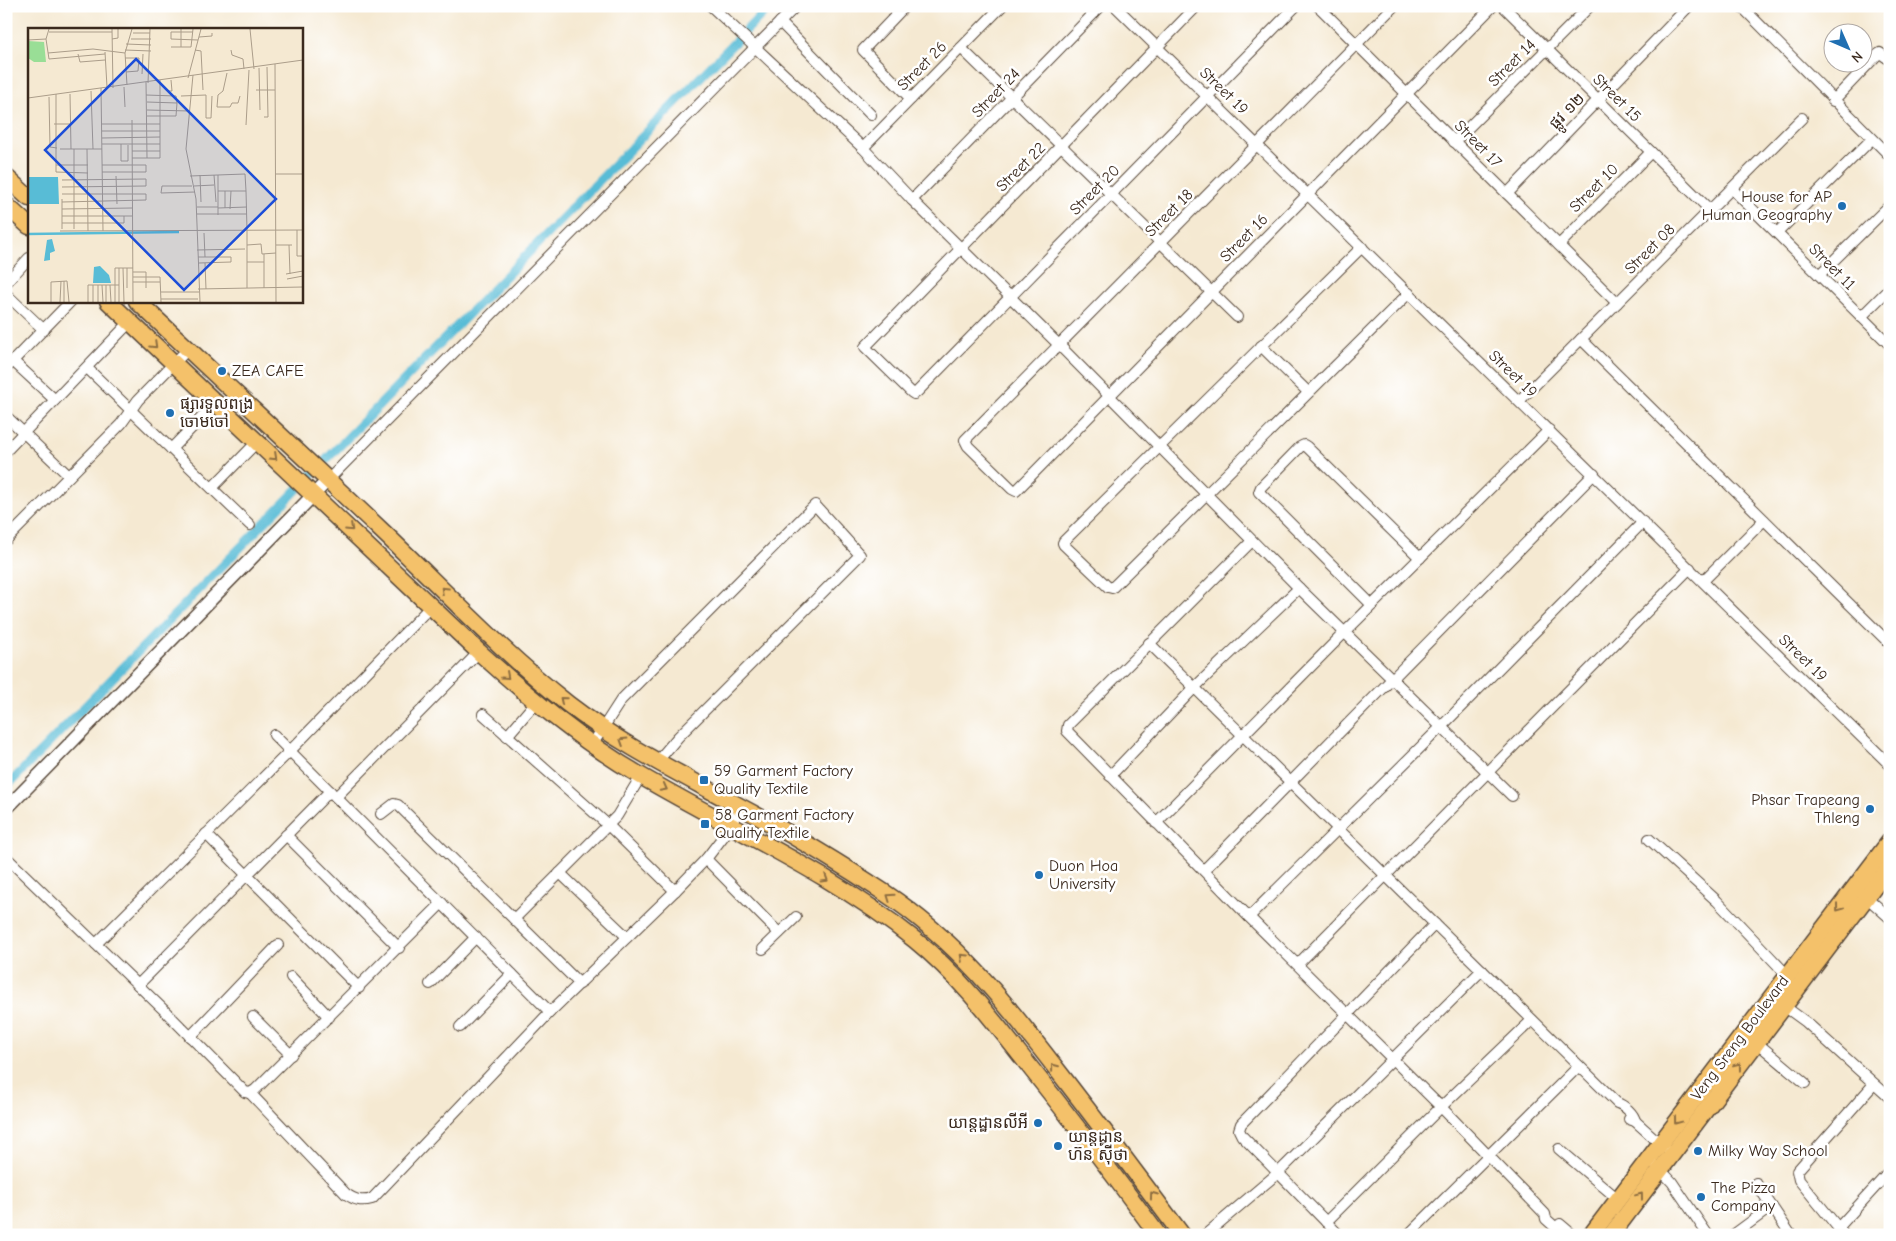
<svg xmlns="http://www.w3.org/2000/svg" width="1896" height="1241" font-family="'Comic Neue','Noto Sans Khmer',sans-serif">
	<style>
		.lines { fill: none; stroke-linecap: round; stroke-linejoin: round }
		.canal { stroke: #58bcd6; stroke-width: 9 }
		.minor-casing { stroke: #574739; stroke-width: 12 }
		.tertiary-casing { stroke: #574739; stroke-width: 15 }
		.primary-casing { stroke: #574739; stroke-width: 19 }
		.minor { stroke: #fff; stroke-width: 10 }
		.tertiary { stroke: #fff; stroke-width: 12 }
		.primary { stroke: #f4c16b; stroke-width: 16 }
		.oneway { stroke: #8e6e41 }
		.poi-dot { fill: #1f6fb2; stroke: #fff; stroke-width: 2 }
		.labels { text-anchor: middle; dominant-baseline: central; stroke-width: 5; stroke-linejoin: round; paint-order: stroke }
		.street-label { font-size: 16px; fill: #3b2a1e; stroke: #fff }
		.poi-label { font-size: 16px; fill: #3b2a1e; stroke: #fff; text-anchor: start }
		.inset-river { fill: none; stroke: #58bcd6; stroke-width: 2.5 }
		.inset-road { fill: none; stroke: #ab9d8a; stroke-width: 1 }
		.view { fill: #1d4ed8; fill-opacity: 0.15; stroke: #1d4ed8; stroke-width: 2.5 }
		.inset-edge { fill: none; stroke: #3b2a1e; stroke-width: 2.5 }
	</style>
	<rect width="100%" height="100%" fill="#fff"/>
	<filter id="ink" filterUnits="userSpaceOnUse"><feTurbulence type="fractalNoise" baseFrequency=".02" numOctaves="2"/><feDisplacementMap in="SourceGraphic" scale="10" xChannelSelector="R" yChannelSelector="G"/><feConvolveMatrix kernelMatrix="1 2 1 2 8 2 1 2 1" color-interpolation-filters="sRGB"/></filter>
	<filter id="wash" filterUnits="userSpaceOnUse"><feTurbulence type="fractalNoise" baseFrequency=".0096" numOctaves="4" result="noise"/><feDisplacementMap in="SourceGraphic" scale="20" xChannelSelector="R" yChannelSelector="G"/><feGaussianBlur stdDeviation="1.12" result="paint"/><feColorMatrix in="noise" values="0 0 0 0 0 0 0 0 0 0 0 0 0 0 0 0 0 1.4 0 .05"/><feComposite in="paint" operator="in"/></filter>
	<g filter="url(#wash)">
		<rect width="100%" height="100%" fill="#f5e9d2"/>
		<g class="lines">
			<path class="canal" d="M6,787L770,6"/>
		</g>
	</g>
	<g filter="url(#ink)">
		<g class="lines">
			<defs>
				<g id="minor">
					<path d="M711,6L863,148L912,200L1059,345L1299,588L1512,796"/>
					<path d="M905,6L863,50L911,99"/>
					<path d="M1115,6L1890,765"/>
					<path d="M1197,6L865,347L911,392L914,394L917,392L1296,6"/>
					<path d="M1318,6L1617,303"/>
					<path d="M1394,6L965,440L968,446L1012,489L1016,491L1493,6"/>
					<path d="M1503,6L1710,210"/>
					<path d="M1741,6L1890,156"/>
					<path d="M780,22L871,115"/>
					<path d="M961,48L1237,317"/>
					<path d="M1833,101L1876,56L1880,53L1890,60"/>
					<path d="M1454,142L1590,6"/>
					<path d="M863,148L1002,6"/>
					<path d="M1732,189L1890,345"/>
					<path d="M1507,194L1689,6"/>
					<path d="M912,200L1101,6"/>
					<path d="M1777,233L1872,139"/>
					<path d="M1559,245L1651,152"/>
					<path d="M1362,247L1064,541L1063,543L1064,545L1108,587L1112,588L1409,293"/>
					<path d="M1819,275L1890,205"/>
					<path d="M6,283L29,258"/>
					<path d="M6,294L44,330"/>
					<path d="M1861,317L1890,288"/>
					<path d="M1581,339L1890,644"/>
					<path d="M1261,346L1308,392"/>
					<path d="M13,361L55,400"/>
					<path d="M6,368L71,301"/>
					<path d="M87,368L250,525"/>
					<path d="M1519,401L1802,118"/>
					<path d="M6,416L69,476"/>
					<path d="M171,449L216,403"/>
					<path d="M6,451L130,322"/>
					<path d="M328,480L796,6"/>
					<path d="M212,488L257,442"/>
					<path d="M6,540L121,424L138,400L188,349"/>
					<path d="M1252,541L1068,725L1067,731L1249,917L1441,1107L1545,1214L1546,1219L1564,1235"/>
					<path d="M1703,581L1764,520"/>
					<path d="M1372,605L1259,492L1261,487L1300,447L1304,445L1307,447L1420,558"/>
					<path d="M1149,643L1617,1103C1624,1105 1634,1114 1635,1121"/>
					<path d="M483,714L608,825L675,891"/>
					<path d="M274,735L550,1012"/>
					<path d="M507,736L536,702"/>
					<path d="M592,745L621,700L815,505L860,555L678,737L656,763"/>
					<path d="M1110,776L1195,687L1299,588"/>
					<path d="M336,797L479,652"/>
					<path d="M381,814L394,804L398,805L580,984"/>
					<path d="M1156,823L1345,632L1549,430"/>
					<path d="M206,834L359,988"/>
					<path d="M286,835L399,948"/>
					<path d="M1649,839L1717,901L1788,976"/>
					<path d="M6,857L168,1014L245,1092L250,1093L255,1090L442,903"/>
					<path d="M706,859L779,933"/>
					<path d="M1204,870L1594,474"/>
					<path d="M560,873L627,937"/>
					<path d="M1863,894L1890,918"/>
					<path d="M1249,917L1441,727L1643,522"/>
					<path d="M514,919L617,816L641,776"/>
					<path d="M96,944L290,751L431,606"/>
					<path d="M763,949L796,917"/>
					<path d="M1298,964L1690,568"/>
					<path d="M291,977L329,1017"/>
					<path d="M430,984L476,937"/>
					<path d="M138,985L330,791"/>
					<path d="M1784,1006L1806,1022L1890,1098"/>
					<path d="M253,1017L291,1055"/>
					<path d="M460,1027L512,974"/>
					<path d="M190,1037L278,945"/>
					<path d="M1756,1042L1805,1083"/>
					<path d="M250,1093L346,1194C355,1200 361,1202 372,1199L550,1012L675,891L706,859L732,825L741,807"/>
					<path d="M1629,1119L1635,1121L1664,1147"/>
					<path d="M1559,1149L1612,1194L1617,1201"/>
					<path d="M1657,1166L1672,1182L1708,1235"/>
					<path d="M1756,1183L1791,1235"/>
					<path d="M1326,1222L1441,1107L1532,1020"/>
					<path d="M1560,1224L1573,1235"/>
					<path d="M1838,1228L1890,1171"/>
					<path d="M1205,1235L1278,1173L1482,970"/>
					<path d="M1339,1235L1242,1136L1239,1130L1241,1124L1435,924"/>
					<path d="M1408,1235L1579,1066"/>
					<path d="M1733,1235L1771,1207"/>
					<path d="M1844,1235L1799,1180L1797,1171L1874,1084"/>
				</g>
				<path id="tertiary" d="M6,809L328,480"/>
				<g id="primary">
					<path d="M6,177L29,198"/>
					<path d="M6,205L29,226"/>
					<path d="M108,301L479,652C530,698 582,742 641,776C733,830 832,873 915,940C957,974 989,1015 1022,1057C1069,1116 1114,1175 1158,1235"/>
					<path d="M137,301C218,377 300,453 381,530C442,588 501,651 568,704C621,745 681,774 739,806C788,832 839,863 885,893C957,941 1006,1003 1058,1071C1100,1125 1141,1180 1182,1235"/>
					<path d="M1591,1235L1890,841"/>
					<path d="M1611,1235L1890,866"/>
				</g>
			</defs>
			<use href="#minor" class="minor-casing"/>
			<use href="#tertiary" class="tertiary-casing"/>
			<use href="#primary" class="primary-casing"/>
			<use href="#minor" class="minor"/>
			<use href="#tertiary" class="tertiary"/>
			<use href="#primary" class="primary"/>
		</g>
		<defs><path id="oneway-chevron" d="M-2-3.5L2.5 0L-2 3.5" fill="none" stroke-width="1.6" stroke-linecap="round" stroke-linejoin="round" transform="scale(1.25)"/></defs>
		<g class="oneway">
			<use href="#oneway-chevron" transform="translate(154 345) rotate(44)"/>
			<use href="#oneway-chevron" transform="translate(274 457) rotate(43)"/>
			<use href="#oneway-chevron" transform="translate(350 528) rotate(43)"/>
			<use href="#oneway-chevron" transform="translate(444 590) rotate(-136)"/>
			<use href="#oneway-chevron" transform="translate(506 676) rotate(42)"/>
			<use href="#oneway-chevron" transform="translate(563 700) rotate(-141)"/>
			<use href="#oneway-chevron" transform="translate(623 741) rotate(-148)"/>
			<use href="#oneway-chevron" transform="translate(664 788) rotate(28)"/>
			<use href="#oneway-chevron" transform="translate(825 879) rotate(32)"/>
			<use href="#oneway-chevron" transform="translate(890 897) rotate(-145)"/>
			<use href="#oneway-chevron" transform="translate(1839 908) rotate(127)"/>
			<use href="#oneway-chevron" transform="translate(963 957) rotate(-136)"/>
			<use href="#oneway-chevron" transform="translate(1738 1066) rotate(-53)"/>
			<use href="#oneway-chevron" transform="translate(1054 1067) rotate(-128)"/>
			<use href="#oneway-chevron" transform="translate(1677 1121) rotate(127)"/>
			<use href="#oneway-chevron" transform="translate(1153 1195) rotate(-126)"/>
			<use href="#oneway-chevron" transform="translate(1640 1196) rotate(-53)"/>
		</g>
	</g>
	<g class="poi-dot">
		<circle cx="1842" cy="206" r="5"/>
		<circle cx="222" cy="371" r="5"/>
		<circle cx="170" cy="413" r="5"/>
		<rect x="699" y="775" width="10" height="10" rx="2.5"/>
		<circle cx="1870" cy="809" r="5"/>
		<rect x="700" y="819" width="10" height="10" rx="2.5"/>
		<circle cx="1039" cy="875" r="5"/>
		<circle cx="1038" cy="1123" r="5"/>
		<circle cx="1058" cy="1146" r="5"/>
		<circle cx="1698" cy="1151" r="5"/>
		<circle cx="1701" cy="1197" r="5"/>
	</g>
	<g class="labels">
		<g class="street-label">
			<text transform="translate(1512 63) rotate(-45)">Street 14</text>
			<text transform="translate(922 66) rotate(-45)">Street 26</text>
			<text transform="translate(1224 91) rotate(44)">Street 19</text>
			<text transform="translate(996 93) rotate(-46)">Street 24</text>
			<text transform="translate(1617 98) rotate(45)">Street 15</text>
			<text transform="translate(1567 111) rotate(-46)">ផ្លូវ ១២</text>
			<text transform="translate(1478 144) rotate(45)">Street 17</text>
			<text transform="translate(1021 167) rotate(-45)">Street 22</text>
			<text transform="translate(1594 188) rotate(-45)">Street 10</text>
			<text transform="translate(1095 190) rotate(-45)">Street 20</text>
			<text transform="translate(1169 213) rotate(-45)">Street 18</text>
			<text transform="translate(1244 238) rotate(-45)">Street 16</text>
			<text transform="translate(1650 249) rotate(-45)">Street 08</text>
			<text transform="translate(1832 267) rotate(45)">Street 11</text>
			<text transform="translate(1513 374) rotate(44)">Street 19</text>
			<text transform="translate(1803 658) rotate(44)">Street 19</text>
			<text transform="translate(1740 1038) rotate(-53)">Veng Sreng Boulevard</text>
		</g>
		<g class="poi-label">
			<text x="1832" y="197" text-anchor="end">House for AP<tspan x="1832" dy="18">Human Geography</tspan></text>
			<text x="232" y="371">ZEA CAFE</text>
			<text x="180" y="404">ផ្សារទួលពង្រ<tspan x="180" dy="18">ចោមចៅ</tspan></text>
			<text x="714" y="771">59 Garment Factory<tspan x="714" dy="18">Quality Textile</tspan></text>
			<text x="1860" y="800" text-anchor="end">Phsar Trapeang<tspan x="1860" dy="18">Thleng</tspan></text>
			<text x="715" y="815">58 Garment Factory<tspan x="715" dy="18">Quality Textile</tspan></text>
			<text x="1049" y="866">Duon Hoa<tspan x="1049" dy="18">University</tspan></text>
			<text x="1028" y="1123" text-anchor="end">យាន្ដដ្ឋានលីអី</text>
			<text x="1068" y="1137">យាន្ដដ្ឋាន<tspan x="1068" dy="18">ហ៊ន ស៊ីថា</tspan></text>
			<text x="1708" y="1151">Milky Way School</text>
			<text x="1711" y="1188">The Pizza<tspan x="1711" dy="18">Company</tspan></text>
		</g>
	</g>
	<g transform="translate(28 28)">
		<rect width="275" height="275" fill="#f5e9d2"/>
		<path d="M0,13L16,14L18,34H6L0,30Z" fill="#99de96"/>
		<path d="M0,149H30L31,176H0ZM24,211L27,223L22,225V232L16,233L19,212ZM72,238L81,247L83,255H65L66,239Z" fill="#58bcd6"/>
		<path class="inset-river" d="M0,206L151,204"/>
		<path class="inset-road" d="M21,1L18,11L21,31L77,26M84,1L85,60M153,1V19M222,1L226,41M21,4H84M165,4H143V11L170,12M105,5H122M171,9L184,8V5M84,11L90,10V1M103,11H123M0,12L18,11M98,16L123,17M143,19H163L165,1M97,22L123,23M167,22L173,23L175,62M203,22L204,27L215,31L216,41M77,24L79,59M20,25L65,21L97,25M50,26L52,34L77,32M97,30H111L110,43L98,44M247,36L248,274M231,40L232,82M199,45L195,63L190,67L189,79H202L204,75H210L212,68M114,46L115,26M165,47L158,121L168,171L172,274M160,50L173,1M118,54L119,130M120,55L122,1M99,57L97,25L104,1M96,59L97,79M73,60L75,203M228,62H247M63,63L65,121M140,63H144L143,52M28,66V144L60,145M42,66L43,121M118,67L148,68L149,75L148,88H119M153,68L178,67V90H183L184,68M21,69L22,119L29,120M0,70L275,32M119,74L149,75M119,82L162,83M236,89H240L239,39M104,92L105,274M26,96H42M74,96H132M218,97L221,42M74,103H132M74,110L132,109M74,116H132M93,116V133H100V117M32,121H74M46,121V201M59,121L60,203M104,123H132M104,130H132V52M28,137H60M74,137H118V144H74M247,146H275M172,147L173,174M186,147L188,174M88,148L89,176M162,148L217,146L218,163M34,152L118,151V158L34,159M164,158H134L133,165L167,164M166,158L186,157M190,163H218L219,202M197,163V180M34,166H118V172L34,174M34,171V201M169,179H190M190,180L219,179M34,181L104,180M202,181L203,163M169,186H219M190,187V147M34,188H104M34,195H96V188M219,202V260M269,202V228H275M32,203L275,202M176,205L177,229M219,217L233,216L234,226L248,225M248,217H264M261,217L262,246M169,222L217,221M236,226V260M170,229H203V234L171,235M219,234H236M177,235L178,261M91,240V274M95,240L96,274M99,240V260M105,244H118V260M258,246L275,243M105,249H132L133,274M259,251L275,248M105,254H132M70,257V274M74,257L75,274M78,257V274M82,257L83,274M170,261L275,259M133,264H171M133,271H170M23,274V254L39,253L41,274M32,274L33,253M36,274V253M60,274V257H91M65,274V257M87,274V240H105"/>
		<path class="view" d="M108,31L248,171L156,262L17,122Z"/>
		<rect width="275" height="275" class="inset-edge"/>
	</g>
	<rect width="1896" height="1241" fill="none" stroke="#fff" stroke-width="25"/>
	<g transform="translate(1848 48) rotate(135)"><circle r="24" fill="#ffffff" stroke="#b1aaa5"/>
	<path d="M0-4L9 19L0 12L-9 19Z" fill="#1f6fb2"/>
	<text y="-8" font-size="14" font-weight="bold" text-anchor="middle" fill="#3b2a1e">N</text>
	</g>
</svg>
